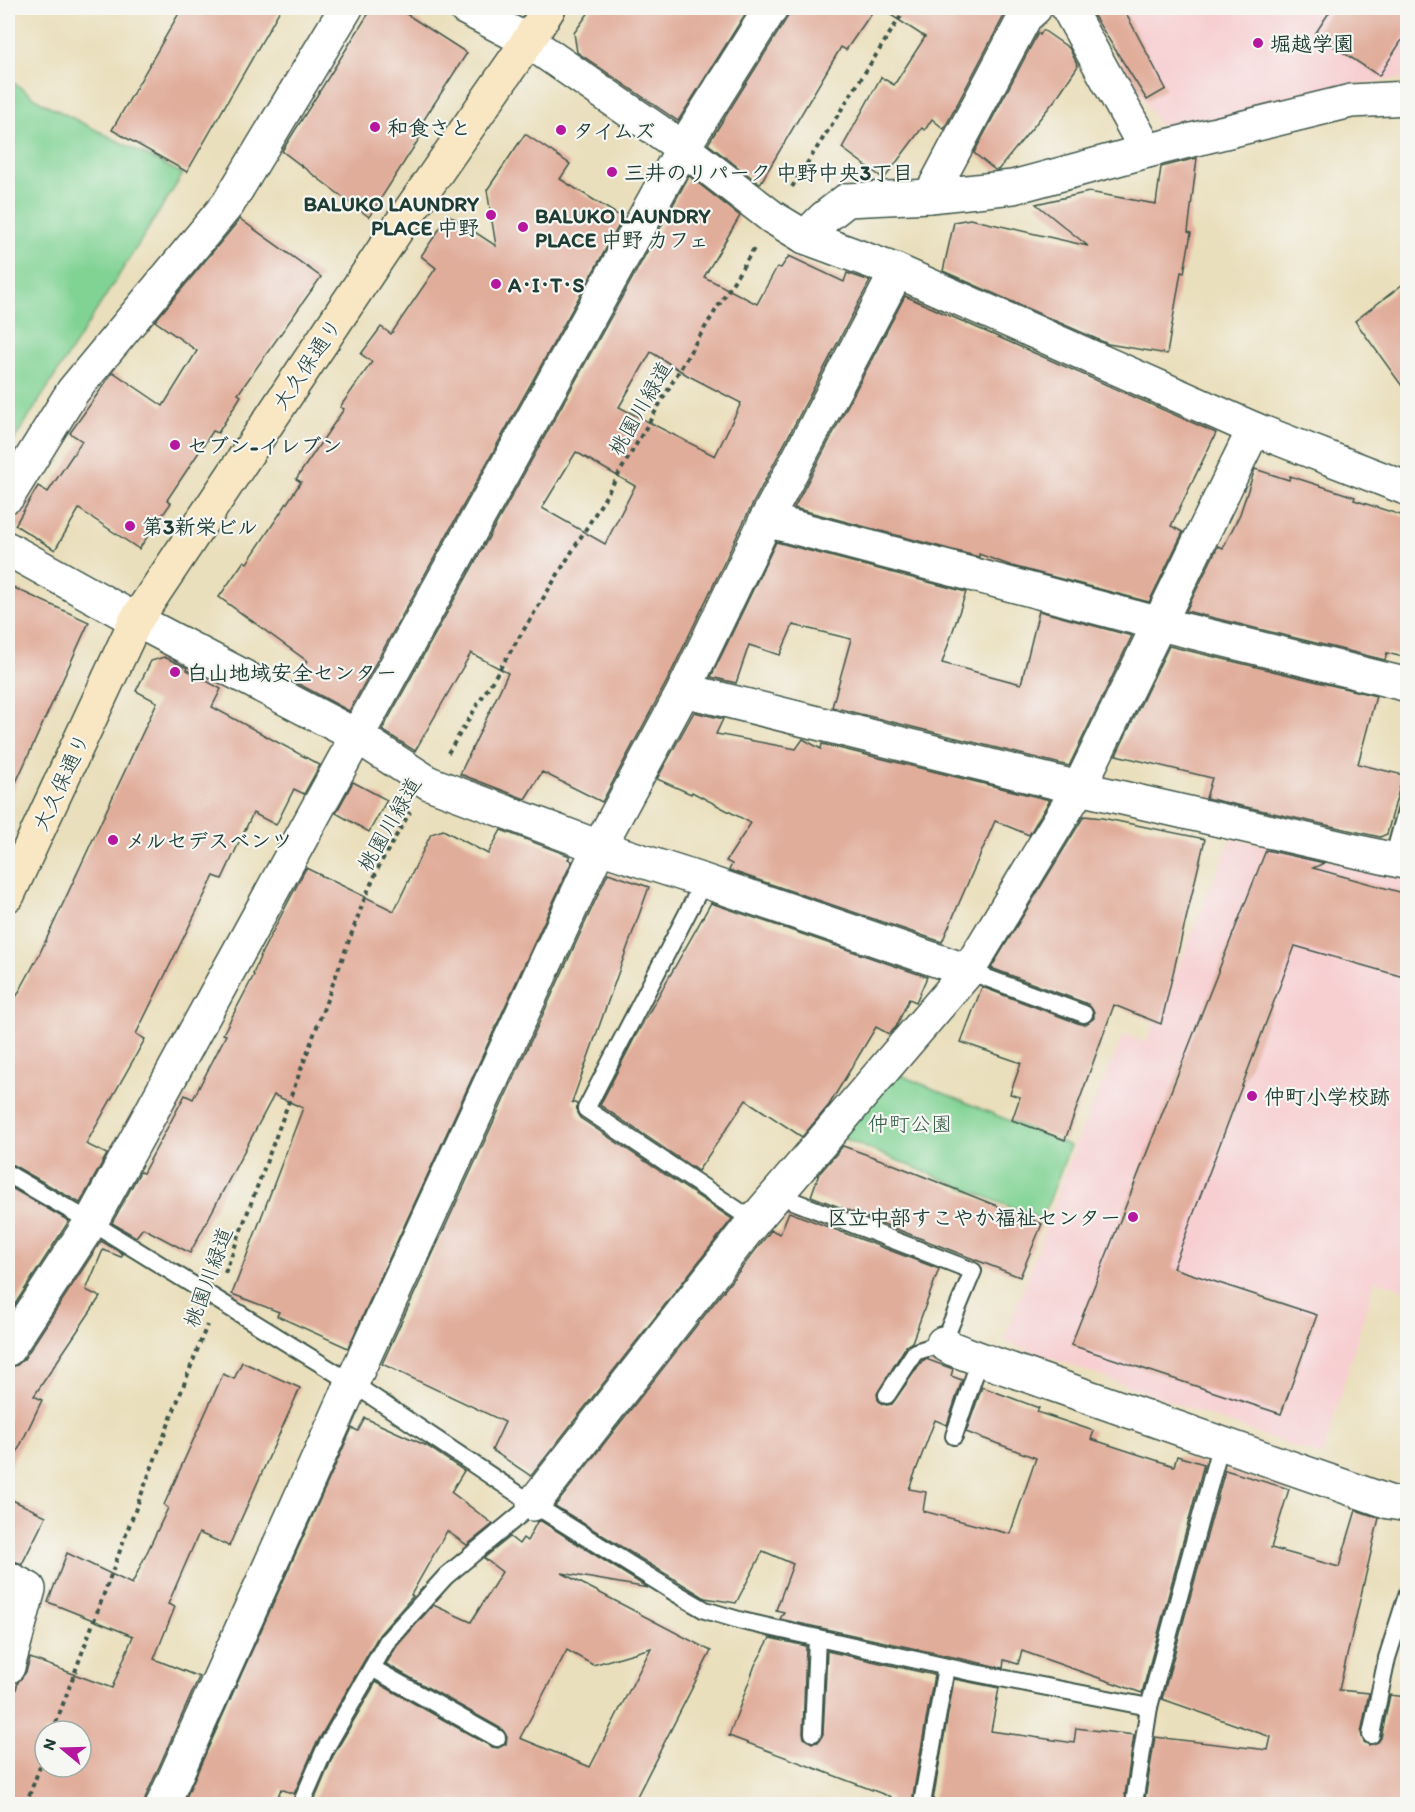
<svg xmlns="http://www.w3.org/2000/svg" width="1415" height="1812" font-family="Itim,'Klee One',sans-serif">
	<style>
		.built { fill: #f7cfd1 }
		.green { fill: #81d394; stroke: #508864; stroke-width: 1.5 }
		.building { fill: #e1ad9b; fill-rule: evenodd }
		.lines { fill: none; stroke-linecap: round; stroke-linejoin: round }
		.service-casing { stroke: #3d5548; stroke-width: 20 }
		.minor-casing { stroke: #3d5548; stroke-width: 36 }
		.secondary-casing { stroke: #3d5548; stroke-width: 36 }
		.path { stroke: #3d5548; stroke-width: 4; stroke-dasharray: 4.5 4.5; stroke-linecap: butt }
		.service { stroke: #fff; stroke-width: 16 }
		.minor { stroke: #fff; stroke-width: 33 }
		.secondary { stroke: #f9e7c3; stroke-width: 33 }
		.poi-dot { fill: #b5179e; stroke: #f6f6f2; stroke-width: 2 }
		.labels { text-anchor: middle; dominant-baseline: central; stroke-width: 4.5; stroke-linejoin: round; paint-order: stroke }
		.poi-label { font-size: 21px; font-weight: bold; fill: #1f3d34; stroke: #f6f6f2; text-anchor: start }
		.street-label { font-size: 21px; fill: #1f3d34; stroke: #f6f6f2 }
		.park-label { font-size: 21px; fill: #335b47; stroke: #f6f6f2 }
	</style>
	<rect width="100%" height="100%" fill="#f6f6f2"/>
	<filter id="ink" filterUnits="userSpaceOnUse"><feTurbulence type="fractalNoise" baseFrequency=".0167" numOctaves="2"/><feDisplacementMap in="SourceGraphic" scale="12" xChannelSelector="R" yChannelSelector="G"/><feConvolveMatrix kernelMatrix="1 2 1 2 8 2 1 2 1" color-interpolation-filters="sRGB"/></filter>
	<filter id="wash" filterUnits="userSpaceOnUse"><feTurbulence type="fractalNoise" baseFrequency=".008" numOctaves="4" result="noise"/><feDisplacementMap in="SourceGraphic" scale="24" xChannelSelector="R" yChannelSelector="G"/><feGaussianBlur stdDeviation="1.35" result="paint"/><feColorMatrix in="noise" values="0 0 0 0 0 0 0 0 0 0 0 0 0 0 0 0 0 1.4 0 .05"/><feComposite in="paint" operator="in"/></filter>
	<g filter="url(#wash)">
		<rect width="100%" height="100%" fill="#eadfbc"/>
		<g class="built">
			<path d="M1088,8H1407V78L1354,85L1163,132Z"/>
			<path d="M1231,838L1407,877V1290L1375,1280L1322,1457L1004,1341L1074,1148L1124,1034L1146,1043Z"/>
		</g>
		<g class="green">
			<path d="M8,79L43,103L183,174L8,450Z"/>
			<path d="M893,1072L1070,1146L1042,1220L840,1137Z"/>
		</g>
		<g id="blocks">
			<g class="building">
				<path d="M182,8H281L187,172L112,130Z"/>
				<path d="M372,8H397L467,53L423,121L428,125L369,217L282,151Z"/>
				<path d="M592,8H749L678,121L577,52L574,33Z"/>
				<path d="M790,8H875L846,50L841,47L760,184L708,144L787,18Z"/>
				<path d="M880,8H999L1006,12L944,129L932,119L925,130L922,128L884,179L842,148L881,77L894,85L925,37Z"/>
				<path d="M1089,8H1123L1166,89L1147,100Z"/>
				<path d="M1332,8H1407V32L1379,76L1315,34Z"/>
				<path d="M1043,30L1069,48L1078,66L1055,100L998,170H995L974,153L1038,33L1040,35Z"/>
				<path d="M525,134L570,164L560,179L623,218L349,711L295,682L307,661L219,597L244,561L247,563L301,482L296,479L344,409L340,407L372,362L361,354L381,327L391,334L436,268L421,256L449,215L496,246L487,190Z"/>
				<path d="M1197,158L1188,232L1191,233L1184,273L1181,272L1167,354L1108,344L943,271L954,222L970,219L1088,246L1036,204L1089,192L1156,204L1161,167Z"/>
				<path d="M689,176L740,216L704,277L757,304L777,267L781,268L789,256L844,282L847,273L870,281L749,511L667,681L602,802L542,772L525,799L460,774L508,673L471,653L415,751L382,730ZM651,352L687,375L741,403L715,456L619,407ZM576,452L635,486L605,544L542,508Z"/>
				<path d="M240,219L321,277L238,394L241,396L218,433L213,431L167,500L171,503L139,549L79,509L55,550L15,525L38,486L48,492L82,441L70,433L113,372L163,406L197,351L155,321Z"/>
				<path d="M1407,281V393L1355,321Z"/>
				<path d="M905,296L1216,433L1171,526L1183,532L1149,602L1012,566L979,554V557L794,508Z"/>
				<path d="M1255,469L1289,480L1290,476L1355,497L1354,500L1407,517V658L1387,653L1385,660L1186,611L1218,546L1223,548L1240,514Z"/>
				<path d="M776,542L966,592L942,663L1021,684L1039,611L1132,636L1069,766L832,707L851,639L793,625L780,655L749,645L736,683L711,677Z"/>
				<path d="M8,585L89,622L8,800Z"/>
				<path d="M1169,646L1376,696L1358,764L1403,775L1387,834L1380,837L1206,798L1212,778L1116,755Z"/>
				<path d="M164,657L187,668V670L221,689L212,707L320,765L304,794L294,789L276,825L253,813L222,879L214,876L136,1034L145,1039L86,1144L107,1154L80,1203L13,1165L8,1164V1012L39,955L157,702L136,691L151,661Z"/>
				<path d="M694,712L723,719L716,734L796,749L803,739L821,749L822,744L1050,800L1029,835L995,821L942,942L729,870L732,864L726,861L751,823L692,792L691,794L657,779Z"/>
				<path d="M353,782L387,800L369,832L336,813Z"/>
				<path d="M1084,816L1102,818L1205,839L1161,1024L1114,1005L1065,1140L1012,1120L1020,1097L1010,1094L1021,1063L961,1042L982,987L1080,1024H1086L1094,1018V1012L1088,1004L991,968Z"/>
				<path d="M443,830L488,854L501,830L570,856L568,859L572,861L348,1348L277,1316L279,1312L232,1294L303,1108L274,1095L190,1253L143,1228L136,1237L112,1223L140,1172L143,1173L185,1095L193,1099L226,1035L223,1034L254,975L253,974L262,952L306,868L394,911L431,834Z"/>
				<path d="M1266,850L1324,863L1313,868L1407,894V978L1295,946L1173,1268L1317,1315L1281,1414L1071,1345Z"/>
				<path d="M608,873L649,887L572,1102L577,1104V1113L580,1118L732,1219L531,1476L492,1450L505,1422L382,1364Z"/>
				<path d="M711,903L927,977L916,1002L909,999L896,1027L889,1034L876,1027L829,1105L802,1137L746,1100L698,1171L600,1105L635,1037Z"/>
				<path d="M843,1146L895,1165L1042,1224L1020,1277L811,1196L819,1174Z"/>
				<path d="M8,1186L69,1221L8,1315Z"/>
				<path d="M789,1212L939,1269L912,1342L906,1346L877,1394L878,1400L882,1404L887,1405L892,1404L922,1361L926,1359L953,1369L951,1376L962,1380L947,1425L935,1420L909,1489L926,1492L923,1511L1010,1534L1036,1458L966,1432L982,1387L1039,1408L1037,1412L1094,1431L1091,1439L1174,1466L1177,1456L1204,1464L1142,1693L1022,1651L1018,1664L1004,1660L1003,1668L780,1619L784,1612L776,1610L793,1564L763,1551L736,1603L705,1598L555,1506L769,1233L771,1230L780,1234Z"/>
				<path d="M101,1241L123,1254L121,1257L103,1250L86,1290L100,1297L34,1396L42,1400L8,1471V1368L17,1365L24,1359Z"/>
				<path d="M242,1362L300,1388L229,1546L199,1533L168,1604L175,1607L154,1659L199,1677L146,1796L144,1804H8V1719L18,1682L26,1672L30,1658L112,1688L133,1636L48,1602L67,1553L132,1584L168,1508L164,1505L223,1374L234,1379ZM45,1731H81V1767H45Z"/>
				<path d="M365,1418L427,1446L464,1471L451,1492L493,1524L467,1545L447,1531L411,1595L413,1596L379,1635L315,1746L294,1794L281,1789L275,1804H183L352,1428L358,1431Z"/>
				<path d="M1225,1470L1289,1489L1271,1548L1339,1567L1356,1510L1379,1518L1339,1690L1369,1693L1361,1733L1364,1742L1369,1745L1378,1742L1381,1738L1390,1695L1407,1697V1804H1142L1145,1799L1155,1737L1268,1750L1271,1737L1162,1699Z"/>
				<path d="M8,1498L46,1516L22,1564L8,1559Z"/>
				<path d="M541,1521L648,1588L562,1573L711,1651L633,1804H322L314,1801L333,1756L376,1682L492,1747L498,1748L506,1744L507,1737L502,1729L386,1664L397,1646L433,1605L471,1622L502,1572L484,1558L510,1537L519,1544L523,1538L527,1541L537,1522ZM651,1648L590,1767L520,1738L567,1650L593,1665Z"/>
				<path d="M770,1638L806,1646L803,1733L804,1738L812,1743L818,1742L823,1734L827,1651L934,1675L913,1796L915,1804H889L891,1797L729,1736L755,1665Z"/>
				<path d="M954,1679L999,1688L991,1731L1074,1743L1076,1728L1134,1735L1125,1795L1128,1804H931L933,1800Z"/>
			</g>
		</g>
	</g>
	<g filter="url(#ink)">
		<use href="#blocks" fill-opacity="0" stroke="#3d5548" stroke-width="1.5"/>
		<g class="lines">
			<defs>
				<g id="service">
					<path d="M1393,859L1408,804"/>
					<path d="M704,881L586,1109L754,1221"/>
					<path d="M968,971L1084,1014"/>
					<path d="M8,1174L91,1222L352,1383L533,1504L674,1592L705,1610L742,1621L970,1672L1149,1707L1221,1443"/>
					<path d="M778,1195L973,1271L943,1343L915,1352L887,1395"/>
					<path d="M954,1436L980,1359"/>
					<path d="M372,1668L497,1738"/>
					<path d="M813,1733L817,1638"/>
					<path d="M1371,1735L1387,1658L1408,1592"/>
					<path d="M1135,1797L1149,1707"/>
					<path d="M923,1798L946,1667"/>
					<path d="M301,1804L324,1751L388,1640L446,1576L533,1504"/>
				</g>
				<g id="minor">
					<path d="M465,8L528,41L683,148L772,217L805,237L897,271L1254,429L1408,489"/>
					<path d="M1068,8L1147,151"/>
					<path d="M930,196L1025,17L1035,8"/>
					<path d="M805,237L824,218L847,200L930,196L1013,187L1147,151L1351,101L1408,98"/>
					<path d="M8,496L73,391L228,204L346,8"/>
					<path d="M766,520L1160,624L1408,685"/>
					<path d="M8,549L136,620L357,736L429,783L599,847L704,881L968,971"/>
					<path d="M684,690L1079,788L1408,863"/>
					<path d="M943,1343L953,1349L980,1359L1389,1502L1408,1505"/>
					<path d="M8,1349L91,1222L357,736L683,148L771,8"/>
					<path d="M533,1504L754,1221L968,971L1079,788L1254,429"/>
					<path d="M8,1578L29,1589L8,1667"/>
					<path d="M163,1804L352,1383L599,847L684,690L766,520L897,271"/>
				</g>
				<path id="secondary" d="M8,895L136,620L400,225L528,41L549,8"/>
			</defs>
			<use href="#service" class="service-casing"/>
			<use href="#minor" class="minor-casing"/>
			<use href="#secondary" class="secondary-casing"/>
			<g class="path">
				<path d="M792,187L906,8"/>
				<path d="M448,753L603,501L696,342L755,247"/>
				<path d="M225,1273L366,895L381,862L410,812"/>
				<path d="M53,1731L131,1521L207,1325"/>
				<path d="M26,1804L45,1753"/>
			</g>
			<use href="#service" class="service"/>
			<use href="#minor" class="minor"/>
			<use href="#secondary" class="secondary"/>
		</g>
	</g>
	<g class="poi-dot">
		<circle cx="1258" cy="43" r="6"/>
		<circle cx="375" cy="127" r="6"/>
		<circle cx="561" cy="130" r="6"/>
		<circle cx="612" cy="172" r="6"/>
		<circle cx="491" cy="215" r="6"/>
		<circle cx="523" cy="227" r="6"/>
		<circle cx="496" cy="284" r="6"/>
		<circle cx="175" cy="445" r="6"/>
		<circle cx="130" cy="526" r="6"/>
		<circle cx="175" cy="672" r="6"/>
		<circle cx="113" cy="840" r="6"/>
		<circle cx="1252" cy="1096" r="6"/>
		<circle cx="1133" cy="1217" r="6"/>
	</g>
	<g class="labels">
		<g class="poi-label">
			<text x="1270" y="43">堀越学園</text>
			<text x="387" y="127">和食さと</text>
			<text x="573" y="130">タイムズ</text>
			<text x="624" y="172">三井のリパーク 中野中央3丁目</text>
			<text x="479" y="203" text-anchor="end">BALUKO LAUNDRY<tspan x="479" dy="24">PLACE 中野</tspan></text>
			<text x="535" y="215">BALUKO LAUNDRY<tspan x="535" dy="24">PLACE 中野 カフェ</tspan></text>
			<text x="508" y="284">A･I･T･S</text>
			<text x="187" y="445">セブン-イレブン</text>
			<text x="142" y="526">第3新栄ビル</text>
			<text x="187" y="672">白山地域安全センター</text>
			<text x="125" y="840">メルセデスベンツ</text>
			<text x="1264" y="1096">仲町小学校跡</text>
			<text x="1121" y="1217" text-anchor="end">区立中部すこやか福祉センター</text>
		</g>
		<g class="street-label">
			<text transform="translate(307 364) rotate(-56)">大久保通り</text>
			<text transform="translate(640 408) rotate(-60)">桃園川緑道</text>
			<text transform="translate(61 782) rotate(-65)">大久保通り</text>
			<text transform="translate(389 824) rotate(-60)">桃園川緑道</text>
			<text transform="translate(208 1277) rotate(-70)">桃園川緑道</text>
		</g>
		<g class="park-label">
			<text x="910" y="1123">仲町公園</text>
		</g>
	</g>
	<rect width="1415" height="1812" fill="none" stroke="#f6f6f2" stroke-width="30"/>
	<g transform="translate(63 1749) rotate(289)"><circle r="28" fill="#f6f6f2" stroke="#a0aca6" stroke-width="1.5"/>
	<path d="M0-4.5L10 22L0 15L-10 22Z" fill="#b5179e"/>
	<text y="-9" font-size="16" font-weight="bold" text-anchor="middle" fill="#1f3d34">N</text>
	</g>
</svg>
